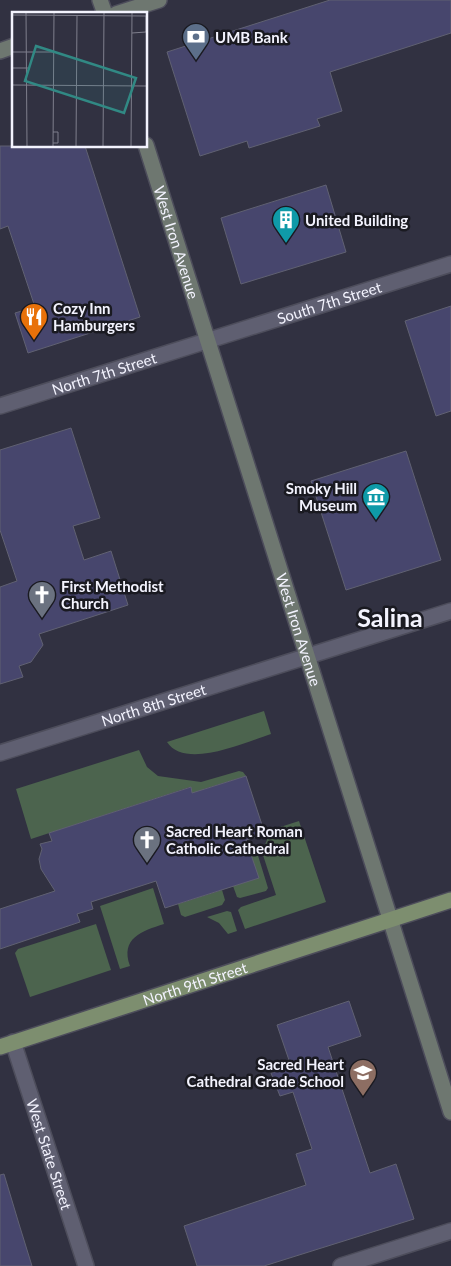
<svg xmlns="http://www.w3.org/2000/svg" width="451" height="1266" font-family="Lato,sans-serif">
	<style>
		.green { fill: #4c644e }
		.building { fill: #47466d; stroke: #606172 }
		.lines { fill: none; stroke-linecap: round; stroke-linejoin: round }
		.street-casing { stroke: #4d4d5b; stroke-width: 18 }
		.secondary-casing { stroke: #4d4d5b; stroke-width: 18 }
		.primary-casing { stroke: #4d4d5b; stroke-width: 18 }
		.street { stroke: #5f5f71; stroke-width: 15 }
		.secondary { stroke: #6e7770; stroke-width: 15 }
		.primary { stroke: #7d8e6f; stroke-width: 15 }
		.labels { text-anchor: middle; dominant-baseline: central; stroke-width: 5; stroke-linejoin: round; paint-order: stroke }
		.poi-label { font-size: 15px; font-weight: bold; fill: #f3f3fe; stroke: #1a1a21; text-anchor: start }
		.street-label { font-size: 15px; fill: #f3f3fe; stroke: #1a1a21 }
		.town-label { font-size: 25px; font-weight: bold; fill: #f3f3fe; stroke: #1a1a21 }
		.inset-road { fill: none; stroke: #7f7f8d; stroke-width: 1 }
		.view { fill: #318984; fill-opacity: 0.15; stroke: #318984; stroke-width: 2.5 }
		.inset-edge { fill: none; stroke: #f3f3fe; stroke-width: 2.5 }
	</style>
	<rect width="100%" height="100%" fill="#313141"/>
	<g class="green">
		<path d="M264,711L271,734C246,742 185,770 167,742Z"/>
		<path d="M139,750L147,767L158,776L201,782L239,771L243,772L246,776L204,789L197,807L190,787L31,839L16,789Z"/>
		<path d="M299,821L326,902L245,929L238,910L241,907L276,895L262,852L271,830Z"/>
		<path d="M256,849L268,888L266,891L240,898L237,897L233,886L258,878L250,851Z"/>
		<path d="M153,888L164,924C142,931 120,938 130,966L120,969L100,906Z"/>
		<path d="M222,890L225,900L222,905L185,917L181,915L178,904Z"/>
		<path d="M227,911L231,912L237,931L228,934L219,923L207,917Z"/>
		<path d="M96,924L111,970L30,997L15,953L18,949Z"/>
	</g>
	<g class="building">
		<path d="M330,0H451V33L330,72L342,111L317,119L320,126L249,148L247,141L200,156L167,52Z"/>
		<path d="M0,146H85L140,317L28,353L15,313L35,307L8,226L0,229Z"/>
		<path d="M326,185L346,252L241,284L221,218Z"/>
		<path d="M451,306V411L436,416L405,321Z"/>
		<path d="M71,428L100,518L73,526L84,560L111,551L128,605L39,634L43,645L31,662L19,666L23,677L0,684V587L17,581L0,530V450Z"/>
		<path d="M406,451L441,560L346,590L311,481Z"/>
		<path d="M246,776L265,834L246,840L259,878L165,908L156,881L91,902L93,909L77,914L80,922L0,949V909L55,891L41,869L39,859L42,849L40,844L52,841L49,833L191,787L192,793Z"/>
		<path d="M349,1001L361,1036L328,1047L370,1173L396,1164L414,1219L264,1266H197L184,1226L306,1185L296,1154L312,1149L293,1092L280,1096L271,1073L291,1066L277,1025Z"/>
		<path d="M4,1174L19,1224L32,1266H0V1175Z"/>
	</g>
	<g class="lines">
		<defs>
			<g id="street">
				<path id="s1" d="M0,406L451,264"/>
				<path id="s2" d="M0,753L451,611"/>
				<path id="s3" d="M13,1042L86,1266"/>
				<path d="M341,1266L451,1231"/>
			</g>
			<g id="secondary">
				<path d="M100,0L105,14"/>
				<path d="M116,14L159,0"/>
				<path d="M0,51L14,46"/>
				<path id="s4" d="M146,145L451,1112"/>
			</g>
			<g id="primary">
				<path id="s5" d="M0,1047L451,900"/>
			</g>
		</defs>
		<use href="#street" class="street-casing"/>
		<use href="#secondary" class="secondary-casing"/>
		<use href="#primary" class="primary-casing"/>
		<use href="#street" class="street"/>
		<use href="#secondary" class="secondary"/>
		<use href="#primary" class="primary"/>
	</g>
	<defs>
		<symbol id="bank-pin" viewBox="-11 -11 22 30"><path d="M0 17L-7.5 6A9.5 9.5 0 1 1 7.5 6Z" fill="#5c6f8a" stroke="#1a1a21"/><path d="M-6-4H6V4H-6ZM0-2.3a2.3 2.3 0 1 0 0 4.6a2.3 2.3 0 1 0 0-4.6Z" fill="#fff"/></symbol>
		<symbol id="building-pin" viewBox="-11 -11 22 30"><path d="M0 17L-7.5 6A9.5 9.5 0 1 1 7.5 6Z" fill="#0f9aa8" stroke="#1a1a21"/><path d="M-4-6H4V6H1V3H-1V6H-4ZM-2.5-4.3h1.7v1.8h-1.7ZM.8-4.3h1.7v1.8H.8ZM-2.5-1h1.7V.8h-1.7ZM.8-1h1.7V.8H.8Z" fill="#fff"/></symbol>
		<symbol id="restaurant-pin" viewBox="-11 -11 22 30"><path d="M0 17L-7.5 6A9.5 9.5 0 1 1 7.5 6Z" fill="#e8710a" stroke="#1a1a21"/><path d="M-5-6h1v4h1v-4h1v4h1v-4h1v5L-1.5 .5V6h-2V.5L-5-1ZM5-6V6H3V1.5H1.5Q1.5-4 5-6Z" fill="#fff"/></symbol>
		<symbol id="museum-pin" viewBox="-11 -11 22 30"><path d="M0 17L-7.5 6A9.5 9.5 0 1 1 7.5 6Z" fill="#0f9aa8" stroke="#1a1a21"/><path d="M0-6L6-3V-2H-6V-3ZM-5-1h2V3h-2ZM-1-1h2V3h-2ZM3-1h2V3H3ZM-6 4H6V6H-6Z" fill="#fff"/></symbol>
		<symbol id="church-pin" viewBox="-11 -11 22 30"><path d="M0 17L-7.5 6A9.5 9.5 0 1 1 7.5 6Z" fill="#6b7280" stroke="#1a1a21"/><path d="M-1.2-6h2.4v3.5h3.3v2.4h-3.3V6h-2.4V-.1h-3.3v-2.4h3.3Z" fill="#fff"/></symbol>
		<symbol id="school-pin" viewBox="-11 -11 22 30"><path d="M0 17L-7.5 6A9.5 9.5 0 1 1 7.5 6Z" fill="#8d6e63" stroke="#1a1a21"/><path d="M0-5L7-2L0 1L-7-2ZM-4 1L0 2.5L4 1V4Q0 6-4 4Z" fill="#fff"/></symbol>
	</defs>
	<g fill-rule="evenodd">
		<use href="#bank-pin" x="180" y="21" width="32" height="43"/>
		<use href="#building-pin" x="270" y="204" width="32" height="43"/>
		<use href="#restaurant-pin" x="18" y="301" width="32" height="43"/>
		<use href="#museum-pin" x="360" y="481" width="32" height="43"/>
		<use href="#church-pin" x="26" y="579" width="32" height="43"/>
		<use href="#church-pin" x="131" y="824" width="32" height="43"/>
		<use href="#school-pin" x="347" y="1057" width="32" height="43"/>
	</g>
	<g class="labels">
		<g class="poi-label">
			<text x="215" y="37">UMB Bank</text>
			<text x="305" y="220">United Building</text>
			<text x="53" y="308">Cozy Inn<tspan x="53" dy="17">Hamburgers</tspan></text>
			<text x="357" y="488" text-anchor="end">Smoky Hill<tspan x="357" dy="17">Museum</tspan></text>
			<text x="61" y="586">First Methodist<tspan x="61" dy="17">Church</tspan></text>
			<text x="166" y="831">Sacred Heart Roman<tspan x="166" dy="17">Catholic Cathedral</tspan></text>
			<text x="344" y="1064" text-anchor="end">Sacred Heart<tspan x="344" dy="17">Cathedral Grade School</tspan></text>
		</g>
		<g class="street-label">
			<text stroke="none"><textPath href="#s4" startOffset="102">West Iron Avenue</textPath></text>
			<text stroke="none"><textPath href="#s1" startOffset="345">South 7th Street</textPath></text>
			<text stroke="none"><textPath href="#s1" startOffset="109">North 7th Street</textPath></text>
			<text stroke="none"><textPath href="#s4" startOffset="508">West Iron Avenue</textPath></text>
			<text stroke="none"><textPath href="#s2" startOffset="161">North 8th Street</textPath></text>
			<text stroke="none"><textPath href="#s5" startOffset="205">North 9th Street</textPath></text>
			<text stroke="none"><textPath href="#s3" startOffset="118">West State Street</textPath></text>
		</g>
		<g class="town-label">
			<text x="390" y="617">Salina</text>
		</g>
	</g>
	<g transform="translate(12 12)">
		<rect width="135" height="135" fill="#313141"/>
		<path class="inset-road" d="M14,0L15,135M0,3L135,4M120,21L134,20V4M0,40H42M0,56H16M0,73L135,74M41,131H46V120H41M41,135L42,0M64,135L65,3M91,135L92,0M119,135L120,0"/>
		<path class="view" d="M24,34L124,66L112,101L13,69Z"/>
		<rect width="135" height="135" class="inset-edge"/>
	</g>
</svg>
